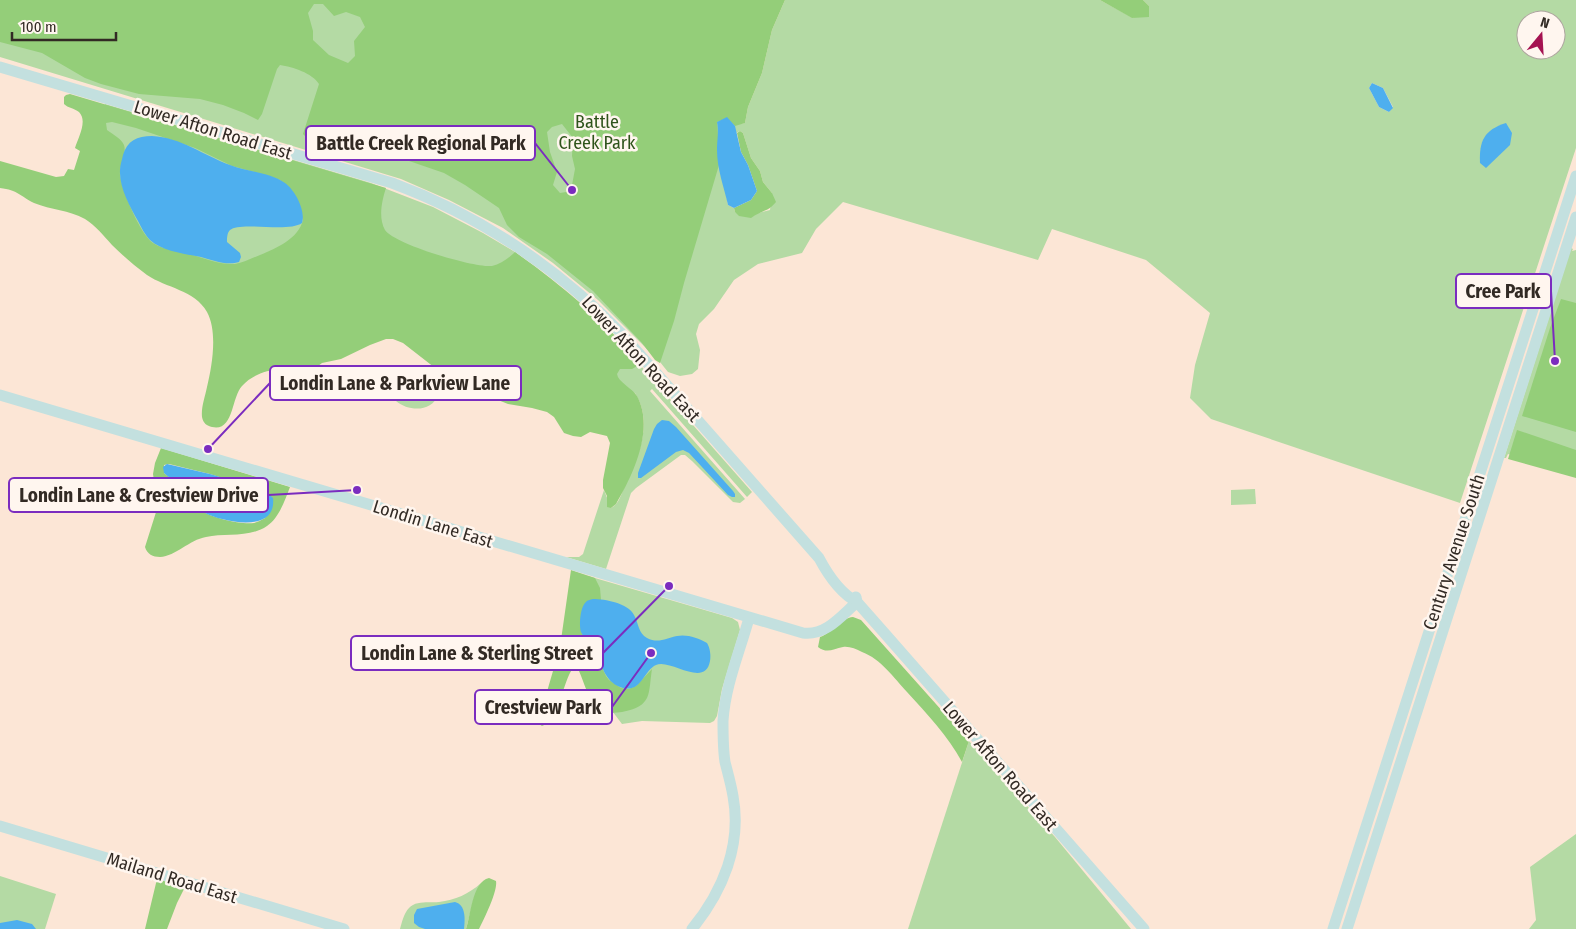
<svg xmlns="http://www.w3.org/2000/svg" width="1576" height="929" font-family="'Fira Sans Condensed',sans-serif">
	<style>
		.green { fill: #b4daa4; fill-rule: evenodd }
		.forest { fill: #94ce79; fill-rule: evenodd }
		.water { fill: #4eafee }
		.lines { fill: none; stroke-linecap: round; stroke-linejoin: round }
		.secondary { stroke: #c3e0df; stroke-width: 11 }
		.labels { text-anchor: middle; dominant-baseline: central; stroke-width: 5; stroke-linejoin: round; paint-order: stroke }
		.park-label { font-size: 18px; fill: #2f541b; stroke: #fff6ef }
		.street-label { font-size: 18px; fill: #322a24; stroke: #fff6ef }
		.leader { fill: none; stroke: #7b2cbf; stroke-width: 2 }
		.callout-dot { fill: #7b2cbf; stroke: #fff6ef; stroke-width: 2 }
		.callout { fill: #fff6ef; stroke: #7b2cbf; stroke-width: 2 }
		.callout-label { font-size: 19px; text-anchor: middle; font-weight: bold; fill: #322a24 }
	</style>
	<rect width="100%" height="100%" fill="#fce6d6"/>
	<g class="green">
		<path d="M0,0H778L739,124L745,123L748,107L762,73L772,30L785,0H1100L1133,18L1149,6L1143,0H1576V148L1460,503L1211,419L1190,398L1195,365L1210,313L1146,260L1052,229L1038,260L843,202L816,229L802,253L758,264L734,280L714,309L699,324L696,334L700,350L698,369L692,374L680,376L668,372L660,362L598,300L553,263L503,228L449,200L401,179L0,57ZM1526,20H1556V50H1526ZM1372,83L1383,88L1393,107L1389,112L1379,107L1369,88ZM740,131L743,133L751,158L760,171L763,182L772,193L770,210L758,213L751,217L735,212L734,208L728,205L725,188L736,133Z"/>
		<path d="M105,104L371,183L433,207L483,233L515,252L604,324L752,492L747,497L652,389L650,391L745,499L740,503L733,502L692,461L685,455H681L636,488L631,493L606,569L566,557H579L583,554L604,490L611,508C619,504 621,494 625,486C638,457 654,423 635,393L130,250L77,195Z"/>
		<path d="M1571,248L1573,249L1572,251L1576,250V476L1508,454L1506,458H1504Z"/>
		<path d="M414,368L425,371L438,395C432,412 409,412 396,401C392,398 390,392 388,387L390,380Z"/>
		<path d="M1255,489L1256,504L1231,505V490Z"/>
		<path d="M588,576L732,618L738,622L740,630L722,689L717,716L714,721L710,723L642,721L622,724L565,649Z"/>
		<path d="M969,741L1055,837L1131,929H908Z"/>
		<path d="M1576,834V929H1529L1536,920L1530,867Z"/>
		<path d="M0,876L56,894L45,929H0Z"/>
		<path d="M481,883L474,898L466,929H400C402,922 404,913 409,908C416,900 430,903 439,902C455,900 469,894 481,883Z"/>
	</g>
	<g class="forest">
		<path d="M0,0H785L772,30L762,73L748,107L745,123L735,126L727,118L717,122C719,137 717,150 719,165L684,283L674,321L660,363L655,360L642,343L593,291L547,254L519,237L507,225L499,208L465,185L444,173L351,141L307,138L303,134L319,84C312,73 293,67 280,65L277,69L262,114L258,120L244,113L223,105L200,99L139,94L101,84L85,78L42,53L0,42ZM314,4H323L334,16L346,12L360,17L365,27L354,41L355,56L348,63L329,55L313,40V31L308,13ZM562,124L573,138L572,156L575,169L572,185L566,192L560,193L553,185L557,172L550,152L547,132L552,127Z"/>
		<path d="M1100,0H1143L1149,6V17L1132,18Z"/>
		<path d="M70,94L386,188C382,200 378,218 385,230C394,244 474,268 492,266C501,264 509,258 515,252C562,285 604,321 641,364L632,369H620L617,374C618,382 632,388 637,396C655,429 633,475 616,504L611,508L607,507V496L603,488V480L610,443L607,436L590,432L581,437L573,436L564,433L554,417L547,412L532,408L508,404L488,396L472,394L463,380L439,371L403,343L393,339H386L370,345L341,359L322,363L309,373C302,374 295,371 287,370C271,368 253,374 242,386C231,398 234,432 212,427C207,426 203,423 202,417C201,407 205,397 207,387C212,366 218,332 207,312C195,290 166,288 147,275C135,266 123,256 112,245C104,236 96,226 85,219C69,210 51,210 34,203C20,196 18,190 0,188V161L56,177L64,176L68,169L74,170L80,151L75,148C78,138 88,121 79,112C74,108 68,108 64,104V97L66,95ZM112,122L136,128L195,148L232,166L269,176L280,180L288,186L294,194L303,220C298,239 277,248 260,255C252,258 243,263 235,264C222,265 206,259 193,255C181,252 164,250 153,243C140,234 122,190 120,175C119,165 127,154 124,145C121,138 112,134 107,130L106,123Z"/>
		<path d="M740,131L743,133L751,158L760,171L763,182L772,193L776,202C768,212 762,210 751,218L739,216L735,212L734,208L751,200L757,191L748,165L741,152L737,133Z"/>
		<path d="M1561,299L1576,303V432L1522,416L1550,328Z"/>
		<path d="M1517,430L1576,450V478L1508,459Z"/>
		<path d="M161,448L290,487C285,500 279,518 267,526C250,538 225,533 206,537C189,540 176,556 160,557C153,557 147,554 145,547L157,509V501L153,474L155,463ZM169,464L210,474L266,492L269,494L265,518C261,520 258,522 254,523C242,525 212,518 202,511C195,506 192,496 186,490C179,483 171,479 164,473V465Z"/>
		<path d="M571,570L595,578L600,588L601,600H589L582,633L594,651L606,676L609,680L621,688L629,689L636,686L652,669C648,694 653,706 622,712C615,713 606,714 599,709C589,702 584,682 579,671L573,668C563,681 558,722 542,726L539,724V719L560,647Z"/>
		<path d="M853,617L861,620L969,741L962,762C948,736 927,714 907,692C894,678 881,659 862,652C856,649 849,646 843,647C833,649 827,654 818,647L820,637C832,633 841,618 853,617Z"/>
		<path d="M489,878L496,881C498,891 484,919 479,929H466C471,915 472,882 489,878Z"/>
		<path d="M157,879L185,887L177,903L167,929H145Z"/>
	</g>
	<g class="water">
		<path d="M1372,83L1383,88L1393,108L1389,112L1379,107L1369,88Z"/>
		<path d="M727,117L735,126L741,152L748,165L757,191L751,200L734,208L728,205C724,187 717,169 717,150C717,140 719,132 717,122Z"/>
		<path d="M1506,123L1512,133L1510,145L1486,168L1480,163C1479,141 1484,130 1506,123Z"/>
		<path d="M152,136C180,137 205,156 230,165C248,172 269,172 285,183C295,190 306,211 302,223C288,233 240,221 230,230C227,233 227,238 227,242L240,253L241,257L239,262C227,266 212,260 201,257C185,254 162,251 150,240C145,235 141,227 138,221C130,207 119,187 120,170C120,165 122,160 123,155C127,141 137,136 152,136Z"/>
		<path d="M662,420L669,421L676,427L733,491L735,494V497H732L728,495L689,453L683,450L676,452L641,478H638V473L654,429L657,424Z"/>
		<path d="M167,464L210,474L248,485L266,492L273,498C277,534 223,522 205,513C197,509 196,501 191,495C183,486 172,481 164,473L163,467Z"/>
		<path d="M593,599C605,599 628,603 634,615C639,624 638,633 647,638C658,644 667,638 677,636C687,634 698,638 707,643C710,648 711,655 710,661C705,689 670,658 656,665C643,671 641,695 620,687C605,681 603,667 596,654C592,646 585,640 581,632C579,625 580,607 586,602C587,600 590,600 593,599Z"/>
		<path d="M455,902C466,905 465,919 464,929H425L419,927L414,923V915L417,909Z"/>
		<path d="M17,920L32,924L36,929H0V923Z"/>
	</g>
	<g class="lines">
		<g class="secondary">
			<path d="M0,67L392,183C478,215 555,266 620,332L819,558C828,575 840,593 857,602"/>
			<path d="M0,395L803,633C826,636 841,616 857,602"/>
			<path d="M856,597L857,602L887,636L1144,929"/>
			<path d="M0,826L344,929"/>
			<path d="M692,929C723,891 742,845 733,796C731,784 728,774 725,762C723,749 723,735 723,721C725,686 740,651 749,618"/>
			<path d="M1333,929L1576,176"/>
			<path d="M1347,929L1576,217"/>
		</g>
	</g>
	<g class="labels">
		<g class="park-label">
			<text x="597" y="122">Battle<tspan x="597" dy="21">Creek Park</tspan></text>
		</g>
		<g class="street-label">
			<text transform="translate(213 130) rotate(17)">Lower Afton Road East</text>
			<text transform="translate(641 359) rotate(47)">Lower Afton Road East</text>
			<text transform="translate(433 524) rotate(17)">Londin Lane East</text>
			<text transform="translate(1454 552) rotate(-72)">Century Avenue South</text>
			<text transform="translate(1000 766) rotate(49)">Lower Afton Road East</text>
			<text transform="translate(172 878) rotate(17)">Mailand Road East</text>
		</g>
	</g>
	<path class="leader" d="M572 190L535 143M1555 361L1551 291M208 449L270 383M357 490L268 495M669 586L603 653M651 653L612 707"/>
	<g class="callout-dot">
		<circle cx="572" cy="190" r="5"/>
		<circle cx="1555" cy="361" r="5"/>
		<circle cx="208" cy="449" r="5"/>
		<circle cx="357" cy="490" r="5"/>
		<circle cx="669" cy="586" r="5"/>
		<circle cx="651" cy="653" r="5"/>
	</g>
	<g class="callout">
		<rect x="306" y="126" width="229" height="34" rx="5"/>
		<rect x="1456" y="274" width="95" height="34" rx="5"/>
		<rect x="270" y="366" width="251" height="34" rx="5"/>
		<rect x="9" y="478" width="259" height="34" rx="5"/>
		<rect x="351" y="636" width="252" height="34" rx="5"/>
		<rect x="475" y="690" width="137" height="34" rx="5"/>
	</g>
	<g class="callout-label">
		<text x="421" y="150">Battle Creek Regional Park</text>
		<text x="1503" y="298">Cree Park</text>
		<text x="395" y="390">Londin Lane &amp; Parkview Lane</text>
		<text x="139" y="502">Londin Lane &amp; Crestview Drive</text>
		<text x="477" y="660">Londin Lane &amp; Sterling Street</text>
		<text x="543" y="714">Crestview Park</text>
	</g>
	<g transform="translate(1541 35) rotate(18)"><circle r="24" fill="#fff6ef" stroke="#ada49e"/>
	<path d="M0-4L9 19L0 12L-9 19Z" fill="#a51351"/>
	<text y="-8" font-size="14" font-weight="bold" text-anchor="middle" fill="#322a24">N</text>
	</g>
	<path d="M12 32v8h104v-8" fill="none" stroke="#322a24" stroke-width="2.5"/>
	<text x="20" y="32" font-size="15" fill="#322a24" stroke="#fff6ef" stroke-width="4" paint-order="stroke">100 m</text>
</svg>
